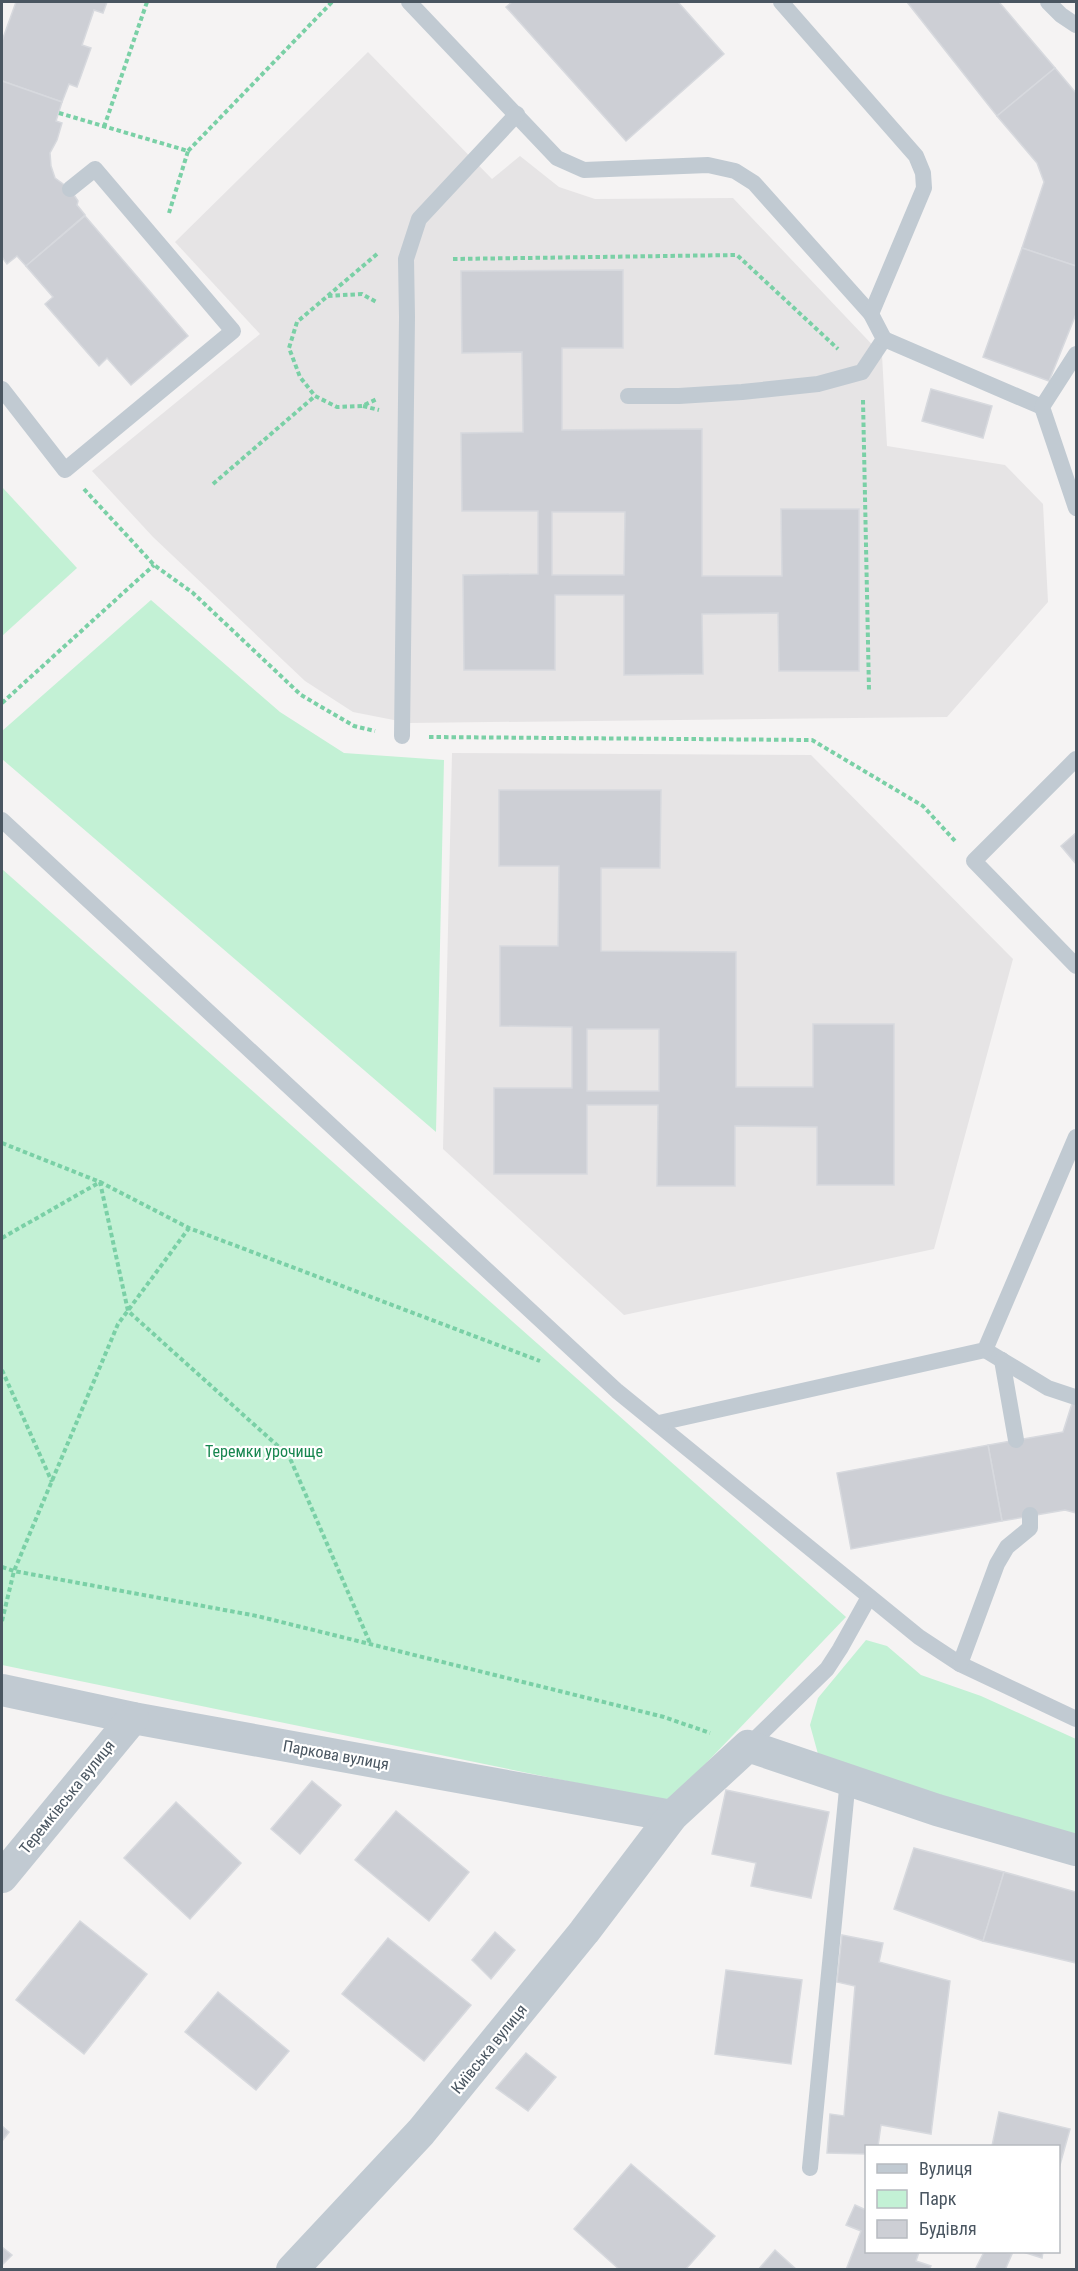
<svg xmlns="http://www.w3.org/2000/svg" width="1078" height="2271" font-family="'Roboto Condensed',sans-serif">
	<style>
		.education { fill: #e6e4e5 }
		.green { fill: #c3f1d5 }
		.building { fill: #cdcfd5; stroke: #d7d9de; stroke-width: 1.5; fill-rule: evenodd }
		.lines { fill: none; stroke-linecap: round; stroke-linejoin: round }
		.path { stroke: #7ad0a6; stroke-width: 4; stroke-dasharray: 4.5 3; stroke-linecap: butt }
		.service { stroke: #c1cad2; stroke-width: 16 }
		.minor { stroke: #c1cad2; stroke-width: 32 }
		.labels { text-anchor: middle; dominant-baseline: central; stroke-width: 4.5; stroke-linejoin: round; paint-order: stroke }
		.park-label { font-size: 16px; fill: #17864f; stroke: #fff }
		.street-label { font-size: 16px; fill: #4a5661; stroke: #fff }
	</style>
	<rect width="100%" height="100%" fill="#f5f3f3"/>
	<g class="education">
		<path d="M368,52L492,179L520,156L559,187L595,199L733,198L882,355L887,446L1005,465L1043,504L1048,602L947,717L409,723L353,712L305,681L153,537L92,471L260,334L175,242Z"/>
		<path d="M452,753L811,755L1013,959L934,1249L624,1315L443,1149Z"/>
	</g>
	<g class="green">
		<path d="M2,487L77,568L2,636Z"/>
		<path d="M151,600L280,712L344,753L444,760L436,1132L2,759V731Z"/>
		<path d="M2,869L846,1617L669,1802L2,1665Z"/>
		<path d="M866,1640L887,1646L921,1675L981,1696L1076,1739V1839L865,1778L818,1754L810,1725L818,1698Z"/>
	</g>
	<g class="building">
		<path d="M16,2H107L103,13L94,10L82,45L91,48L77,87L69,84L62,102L2,81V41Z"/>
		<path d="M512,2H678L724,54L626,141L506,7Z"/>
		<path d="M907,2H999L1055,68L997,116Z"/>
		<path d="M1055,68L1076,93V266L1022,248L1044,182L1037,163L997,116Z"/>
		<path d="M2,81L62,102L56,121L62,123L57,140L50,153L51,166L55,178L70,189L78,201L77,205L85,215L26,266L17,256L7,264L2,257Z"/>
		<path d="M85,216L188,336L131,385L107,358L99,366L45,304L53,297L26,266Z"/>
		<path d="M1022,248L1076,266V314L1049,381L983,357Z"/>
		<path d="M623,270V348H562V430L702,429V576H782L781,509H859V671H779L778,613L702,614L703,674L624,675V595H555V670H464L463,575L538,574V511H462L461,433L523,432L522,352L462,353L461,271ZM552,512H625L624,575H552Z"/>
		<path d="M931,389L992,406L983,438L922,421Z"/>
		<path d="M499,790H661L660,868H601V951L736,952V1087H813V1024H894V1185H817V1127L735,1126V1186H657L658,1105H587V1174H494V1088H572V1027L500,1026V946H558L559,866H499ZM587,1029H659V1091H587Z"/>
		<path d="M1076,833V864L1061,846Z"/>
		<path d="M1076,1391V1513L1065,1510L1002,1521L988,1445L1063,1432Z"/>
		<path d="M988,1445L1002,1521L851,1549L837,1473Z"/>
		<path d="M312,1781L341,1805L300,1854L271,1829Z"/>
		<path d="M726,1790L829,1812L811,1898L751,1886L756,1863L712,1854Z"/>
		<path d="M176,1802L241,1863L190,1919L124,1858Z"/>
		<path d="M396,1811L469,1872L429,1921L355,1860Z"/>
		<path d="M914,1848L1004,1872L983,1941L894,1909Z"/>
		<path d="M1004,1872L1076,1892V1963L983,1941Z"/>
		<path d="M80,1921L147,1974L84,2054L16,2000Z"/>
		<path d="M495,1932L515,1950L491,1979L472,1960Z"/>
		<path d="M842,1935L883,1943L879,1962L950,1981L931,2134L881,2125L878,2146H866V2154L827,2153L830,2114L844,2116L855,1986L837,1982Z"/>
		<path d="M388,1938L471,2005L424,2061L342,1994Z"/>
		<path d="M726,1970L802,1980L791,2064L715,2054Z"/>
		<path d="M218,1992L289,2051L256,2090L185,2032Z"/>
		<path d="M526,2053L556,2077L528,2111L496,2088Z"/>
		<path d="M999,2112L1070,2129L1058,2172V2146H992Z"/>
		<path d="M2,2126L9,2132L2,2141Z"/>
		<path d="M631,2164L715,2236L685,2270H620L574,2229Z"/>
		<path d="M855,2205L866,2210V2252H919L916,2261L931,2266L929,2270H846L861,2231L846,2225Z"/>
		<path d="M2,2247L12,2255L2,2265Z"/>
		<path d="M775,2250L797,2270H758Z"/>
		<path d="M984,2252H1005L1012,2254L1005,2270H975Z"/>
		<path d="M1023,2252H1043L1042,2258Z"/>
	</g>
	<g class="lines">
		<g class="path">
			<path d="M59,113L188,151L169,213"/>
			<path d="M104,127L147,2"/>
			<path d="M188,151L332,2"/>
			<path d="M377,254L297,322L289,348L300,377L315,396L337,407L362,406L377,399"/>
			<path d="M453,259L737,255L838,349"/>
			<path d="M328,296L362,294L378,303"/>
			<path d="M863,400L869,691"/>
			<path d="M363,406L379,410"/>
			<path d="M213,484L315,396"/>
			<path d="M84,489L154,565L193,593L301,695L354,726L375,731"/>
			<path d="M2,703L154,565"/>
			<path d="M429,737L812,740L923,806L955,841"/>
			<path d="M2,1143L100,1182L189,1228L540,1361"/>
			<path d="M2,1238L100,1182L128,1311L289,1456L370,1643"/>
			<path d="M2,1370L52,1482"/>
			<path d="M2,1567L14,1571L257,1616L664,1717L710,1733"/>
			<path d="M2,1621L14,1571L118,1324L189,1228"/>
		</g>
		<g class="service">
			<path d="M409,2L557,158L584,170L708,165L735,171L754,183L871,314L884,339L862,372L818,384L742,392L679,396H628"/>
			<path d="M781,2L916,156L923,173L924,188L871,314"/>
			<path d="M1048,2L1061,15L1076,25"/>
			<path d="M884,339L1042,407"/>
			<path d="M1076,354L1042,407L1076,508"/>
			<path d="M2,389L65,470L233,331L95,169L70,189"/>
			<path d="M402,736L407,317L406,259L419,219L517,114"/>
			<path d="M1076,759L974,861L1076,966"/>
			<path d="M2,820L617,1391L919,1637L960,1664L1076,1719"/>
			<path d="M985,1350L1048,1388L1075,1397"/>
			<path d="M1002,1360L1016,1440"/>
			<path d="M659,1423L985,1350L1076,1137"/>
			<path d="M960,1664L997,1564L1007,1547L1030,1528V1515"/>
			<path d="M748,1746L827,1669L840,1649L869,1597"/>
			<path d="M810,2168L848,1779"/>
		</g>
		<g class="minor">
			<path d="M2,1690L133,1718L672,1816"/>
			<path d="M2,1877L133,1718"/>
			<path d="M292,2270L421,2132L584,1932L672,1816L748,1746L937,1810L1076,1850"/>
		</g>
	</g>
	<g class="labels">
		<g class="park-label">
			<text x="264" y="1451">Теремки урочище</text>
		</g>
		<g class="street-label">
			<text transform="translate(336 1755) rotate(10)">Паркова вулиця</text>
			<text transform="translate(67 1797) rotate(-51)">Теремківська вулиця</text>
			<text transform="translate(489 2049) rotate(-51)">Київська вулиця</text>
		</g>
	</g>
	<rect width="1078" height="2271" fill="none" stroke="#4a5661" stroke-width="6"/>
	<rect x="865" y="2145" width="195" height="108" fill="#ffffff" stroke="#b7bbc0" stroke-width="1.5"/>
	<rect x="877" y="2164" width="30" height="9" fill="#c1cad2" stroke="#b7bbc0" stroke-width="1.5"/>
	<text x="919" y="2175" font-size="18" fill="#4a5661">Вулиця</text>
	<rect x="877" y="2190" width="30" height="18" fill="#c3f1d5" stroke="#b7bbc0" stroke-width="1.5"/>
	<text x="919" y="2205" font-size="18" fill="#4a5661">Парк</text>
	<rect x="877" y="2220" width="30" height="18" fill="#cdcfd5" stroke="#b7bbc0" stroke-width="1.5"/>
	<text x="919" y="2235" font-size="18" fill="#4a5661">Будівля</text>
</svg>
